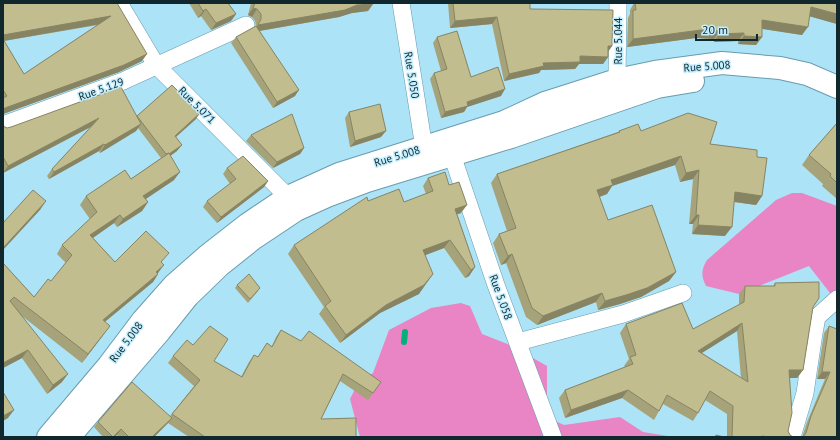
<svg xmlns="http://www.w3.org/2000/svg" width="840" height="440" font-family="'PT Sans',sans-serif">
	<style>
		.forest { fill: #e985c4 }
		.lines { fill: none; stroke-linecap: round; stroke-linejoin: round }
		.stream { stroke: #06ae79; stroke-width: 6 }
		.street-casing { stroke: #689caf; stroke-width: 18 }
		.secondary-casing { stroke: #689caf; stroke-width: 24 }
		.street { stroke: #fff; stroke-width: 17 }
		.secondary { stroke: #fff; stroke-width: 22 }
		.wall { fill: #a6a37a; fill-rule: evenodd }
		.shaded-wall { fill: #878463 }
		.building { fill: #c1bd8e; stroke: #878463; fill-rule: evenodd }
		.labels { text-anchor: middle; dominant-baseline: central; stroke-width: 3; stroke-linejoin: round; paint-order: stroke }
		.street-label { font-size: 11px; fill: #11272e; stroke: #c3eefe }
	</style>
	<rect width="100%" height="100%" fill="#ace3f7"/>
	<g class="forest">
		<path d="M792,193H802L837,206V302L809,266L739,294L706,286C701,276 701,270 707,260L776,200Z"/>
		<path d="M461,303L470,306L482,334L510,345L547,366V404L555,421L564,425L620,417L643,432L674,437H360L350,399L358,383L373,373L389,330L431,308Z"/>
	</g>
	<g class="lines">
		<path class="stream" d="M404,342L405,332"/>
		<defs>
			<g id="street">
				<path d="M119,3L156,65L288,197"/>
				<path d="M401,3L424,148"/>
				<path d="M617,80L618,3"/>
				<path d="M3,125L123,81L246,25"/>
				<path d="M452,155L496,285L553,437"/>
				<path d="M518,342L623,314L683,293"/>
				<path d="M792,437L805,393L814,333L817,317L837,299"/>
			</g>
			<g id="secondary">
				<path d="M48,437L109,365L143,320L174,285L207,256L248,224L288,197L339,174L504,122L545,103L617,80L655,72L722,63L780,68L807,74L837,87"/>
				<path d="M69,437L160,331L188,296L219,266L254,238L296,210L327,196L367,181L511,137L657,87L693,81"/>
			</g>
		</defs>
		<use href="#street" class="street-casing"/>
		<use href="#secondary" class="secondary-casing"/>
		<use href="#street" class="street"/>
		<use href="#secondary" class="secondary"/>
	</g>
	<g class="wall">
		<path d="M3,3H117L142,61L119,72L3,114ZM98,25L24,74L4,41Z"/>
		<path d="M189,3H228L236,14L231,21L211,30L201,16L198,18Z"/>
		<path d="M251,3H373V4L368,11L352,13L339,17L260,31L295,96L273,108L231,43L236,37L256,26L255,21L252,17L248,15Z"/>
		<path d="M448,3H530V9L612,46L608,52V57L603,64H579L575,69L541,70L539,73L504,81L492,24L450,28Z"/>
		<path d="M634,3H837V24L809,16L802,35L762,29V37L756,45L738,44V41L714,42V39L696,38L627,47L628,18L630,14V10Z"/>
		<path d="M437,37L471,77L501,96L467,107L464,112L441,118L430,79L434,73L441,71L433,43Z"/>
		<path d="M172,85L196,119L176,137L177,151L170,156L174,180L145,199L148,202L142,211L117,227L114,223L93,238L115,262L162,263L158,273V274L153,282L105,322L104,334L82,363L22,316L62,382L47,394L22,358L3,368V263L34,297L51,281L66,263L57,254L62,245L90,219L80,205L86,196L131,179L161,158L138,128L136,131L100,153L99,151L49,179L47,176L52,169L91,127L3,173V126L7,128L137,116Z"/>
		<path d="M349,112L381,137L350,147L345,118Z"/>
		<path d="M837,123V199L822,186L823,184L802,165L809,155Z"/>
		<path d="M619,131H641L710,144L757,157L762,196L756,205L734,202L725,236L692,234L693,224H689L693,179L680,182L675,165L612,186L607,194L599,197L608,220L676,272L669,281L641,297L620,304L598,310L596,302L537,325L526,317L506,263L501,265L493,243L499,234L507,231L491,183L497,174L618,132Z"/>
		<path d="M251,135L304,148L300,154L273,168L246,141Z"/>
		<path d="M227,168L268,181L264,187L217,223L203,207L207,201L230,184L223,174Z"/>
		<path d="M428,178L449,185L461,213L457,214L475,267L469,276L465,278L444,248L425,255L419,294L380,313L340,343L319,314L324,307L288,254L294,245L368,201L404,202L426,194L423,186Z"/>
		<path d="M775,283L813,308L803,370L797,378H790L788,431L790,435L793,437H727V414L705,400L698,413L693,421L663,404L659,411L654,420L622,398L565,418L559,398L565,390L625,367L624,366L629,359L620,333L626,324L693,329L739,305V294L745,286H773ZM737,331L741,378L702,353Z"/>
		<path d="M237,285L258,291L248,303L235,288Z"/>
		<path d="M829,326L837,437H802L807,422L825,379H817L824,333Z"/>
		<path d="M281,330L301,341L381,382L368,400L340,381L321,419L356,437H189L168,423L154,437H119L117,435L114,437H103L94,427L98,422L170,416L194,386L168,363L173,356L193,345L214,361L241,377L249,362L254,355L258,357L267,343L272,346L276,337Z"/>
	</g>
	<g class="shaded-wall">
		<path d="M373,4L368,11L352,13L339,17L252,32L258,25L357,5Z"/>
		<path d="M811,7L837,14V24L805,15Z"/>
		<path d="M253,8L257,9L252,17L248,15Z"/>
		<path d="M206,9L201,16L198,18L203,11Z"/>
		<path d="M236,14L231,21L211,30L216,23Z"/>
		<path d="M111,16L106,23L3,41V35Z"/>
		<path d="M497,17L492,24L450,28L455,21Z"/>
		<path d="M762,20L808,27L802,35L757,28Z"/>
		<path d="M701,30L719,31L714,39L696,38L627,47L633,39Z"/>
		<path d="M744,33L738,41L714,42L719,34Z"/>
		<path d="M744,36L762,37L756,45L738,44Z"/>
		<path d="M608,46H612L607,53Z"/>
		<path d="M147,54L142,61L119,72L3,114V110L5,108Z"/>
		<path d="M580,56L608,57L603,64H579L575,69L541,70L539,73L504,81L509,74L543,63Z"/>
		<path d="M505,89L501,96L467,107L464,112L441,118L445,112L467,102Z"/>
		<path d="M299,90L295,96L273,108L277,102Z"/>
		<path d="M200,113L196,119L170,142L175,136Z"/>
		<path d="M99,118L94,125L3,173L8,166Z"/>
		<path d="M141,124L136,131L100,153L105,145Z"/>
		<path d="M386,131L381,137L350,147L355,141Z"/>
		<path d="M104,144L99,151L49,179L54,172Z"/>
		<path d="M182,145L177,151L163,161L167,155Z"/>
		<path d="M304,148L300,154L273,168L277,162Z"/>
		<path d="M681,156L675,165L612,186L607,194L591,200L597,190L611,180Z"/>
		<path d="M699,170L693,179L680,182L686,173Z"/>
		<path d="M180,172L174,180L137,205L143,196Z"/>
		<path d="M268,181L264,187L217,223L221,217Z"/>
		<path d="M735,192L762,196L756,205L728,201Z"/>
		<path d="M46,201L40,210L3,250V248Z"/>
		<path d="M148,202L142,211L117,227L123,219Z"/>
		<path d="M467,205L461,213L449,217L455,209Z"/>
		<path d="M120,215L114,223L84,244L90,235Z"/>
		<path d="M696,215H699L693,224H689Z"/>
		<path d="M698,225L732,227L725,236L692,234Z"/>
		<path d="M450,240L444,248L418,258L423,250Z"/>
		<path d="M512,254L506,263L501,265L508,256Z"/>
		<path d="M164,265L158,273L151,280L156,272Z"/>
		<path d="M475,267L469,276L465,278L471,270Z"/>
		<path d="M676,272L669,281L641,297L620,304L598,310L605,301Z"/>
		<path d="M158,274L153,282L97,328L103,320Z"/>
		<path d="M433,274L419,294L380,313L340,343L346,335L386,305Z"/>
		<path d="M602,293L596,302L537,325L543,316Z"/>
		<path d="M742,323L737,331L692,359L698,351Z"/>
		<path d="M110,326L104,334L82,363L88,354Z"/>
		<path d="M28,350L22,358L3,368V363Z"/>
		<path d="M789,370H803L797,378H783Z"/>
		<path d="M822,372H830L825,379H817Z"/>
		<path d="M68,374L62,382L47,394L53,385Z"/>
		<path d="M628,390L622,398L565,418L571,410Z"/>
		<path d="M14,410L8,418L3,421V416Z"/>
		<path d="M172,418L168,423L154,437H152Z"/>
		<path d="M121,429L117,435L114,437H112Z"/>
	</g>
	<g class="building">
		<path d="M3,3H117L147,54L124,65L5,108L3,110V98L7,96L3,90V39L24,74L111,16L3,35Z"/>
		<path d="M198,3H228L236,14L216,23L206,9L203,11Z"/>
		<path d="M255,3H373V4L357,5L345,10L258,25L261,19V14L257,9L253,8Z"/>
		<path d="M453,3H530V9L613,10L612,46H608V57L580,56V62L543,63L544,66L509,74L497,17L455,21Z"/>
		<path d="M635,3H837V14L811,7L808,27L762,20V37L744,36V33L719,34V31L701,30L633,39V10H636Z"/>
		<path d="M256,26L299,90L277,102L236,37Z"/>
		<path d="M457,31L471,77L498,67L505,89L467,102L468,106L445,112L434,73L447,69L437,37Z"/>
		<path d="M172,85L200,113L175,136L182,145L169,154V153L166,154L137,116Z"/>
		<path d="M121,87L141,124L105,145L104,144L54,172L52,169L99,118L8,166L3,157V126L7,128L11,127Z"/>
		<path d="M380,104L386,131L355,141L349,112Z"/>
		<path d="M688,113L717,122L710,144L757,150V157L767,158L762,196L735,192L732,227L698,225L699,215H696L699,170L686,173L681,156L611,180L613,185L597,190L608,220L652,205L676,272L647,288L626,295L605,301L602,293L543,316L532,308L512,254L508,256L499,234L516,228L497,174L620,132L619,131L638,124L641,131Z"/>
		<path d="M292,114L304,148L277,162L251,135Z"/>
		<path d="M837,123V183L830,176L831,174L809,155Z"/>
		<path d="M169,153L180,172L143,196L148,202L123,219L120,215L90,235L115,262L146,231L169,253L161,262L164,265L156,272L158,274L103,320L110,326L88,354L14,297L10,301L68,374L53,385L28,350L3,363V263L34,297L48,279L51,281L72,255L62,245L97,212L86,196L125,170L131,179Z"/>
		<path d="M243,156L268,181L221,217L207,201L236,179L227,168Z"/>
		<path d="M445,172L449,185L459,182L467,205L455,209L475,267L471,270L450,240L423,250L433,274L424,285L386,305L346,335L325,306L331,301L294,245L367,197L368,201L399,189L404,202L433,191L428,178Z"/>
		<path d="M33,190L46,201L3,248V223Z"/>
		<path d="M249,274L260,288L250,299L237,285Z"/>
		<path d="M819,282V298L813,307L803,370H789L792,413L788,431L790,435L793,437H768L762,436V437H732L733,406L710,391L698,413L667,395L659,411L628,390L571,410L565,390L633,364L630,357L636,355L626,324L682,303L693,329L744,302L745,286H775V283ZM742,323L748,382L698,351Z"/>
		<path d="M210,326L228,339L214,361L242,377L254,355L258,357L267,343L272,347L281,330L301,341L309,331L381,382L373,393L343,374L321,419L356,418V437H205L172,414L200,380L173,356L187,340L193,345Z"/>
		<path d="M829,326L837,329V437H803L806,433L811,416L830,372H822Z"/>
		<path d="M132,382L172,418L152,437H129L121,429L113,437L98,422Z"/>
		<path d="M3,392L14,410L3,416Z"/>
		<path d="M716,435L724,437H715Z"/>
	</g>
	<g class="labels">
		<g class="street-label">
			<text transform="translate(618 41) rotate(-90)">Rue 5.044</text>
			<text transform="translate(707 66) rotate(-4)">Rue 5.008</text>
			<text transform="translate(412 75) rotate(81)">Rue 5.050</text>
			<text transform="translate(101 89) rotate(-20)">Rue 5.129</text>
			<text transform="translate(197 105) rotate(45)">Rue 5.071</text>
			<text transform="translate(397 156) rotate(-17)">Rue 5.008</text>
			<text transform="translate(501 297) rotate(70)">Rue 5.058</text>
			<text transform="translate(126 342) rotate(-53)">Rue 5.008</text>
		</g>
	</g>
	<rect width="840" height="440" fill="none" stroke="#11272e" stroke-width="8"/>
	<path d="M696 34v6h61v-6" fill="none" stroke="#11272e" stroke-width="2"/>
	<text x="702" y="34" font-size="12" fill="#11272e" stroke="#c3eefe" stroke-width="3" paint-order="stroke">20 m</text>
</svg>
